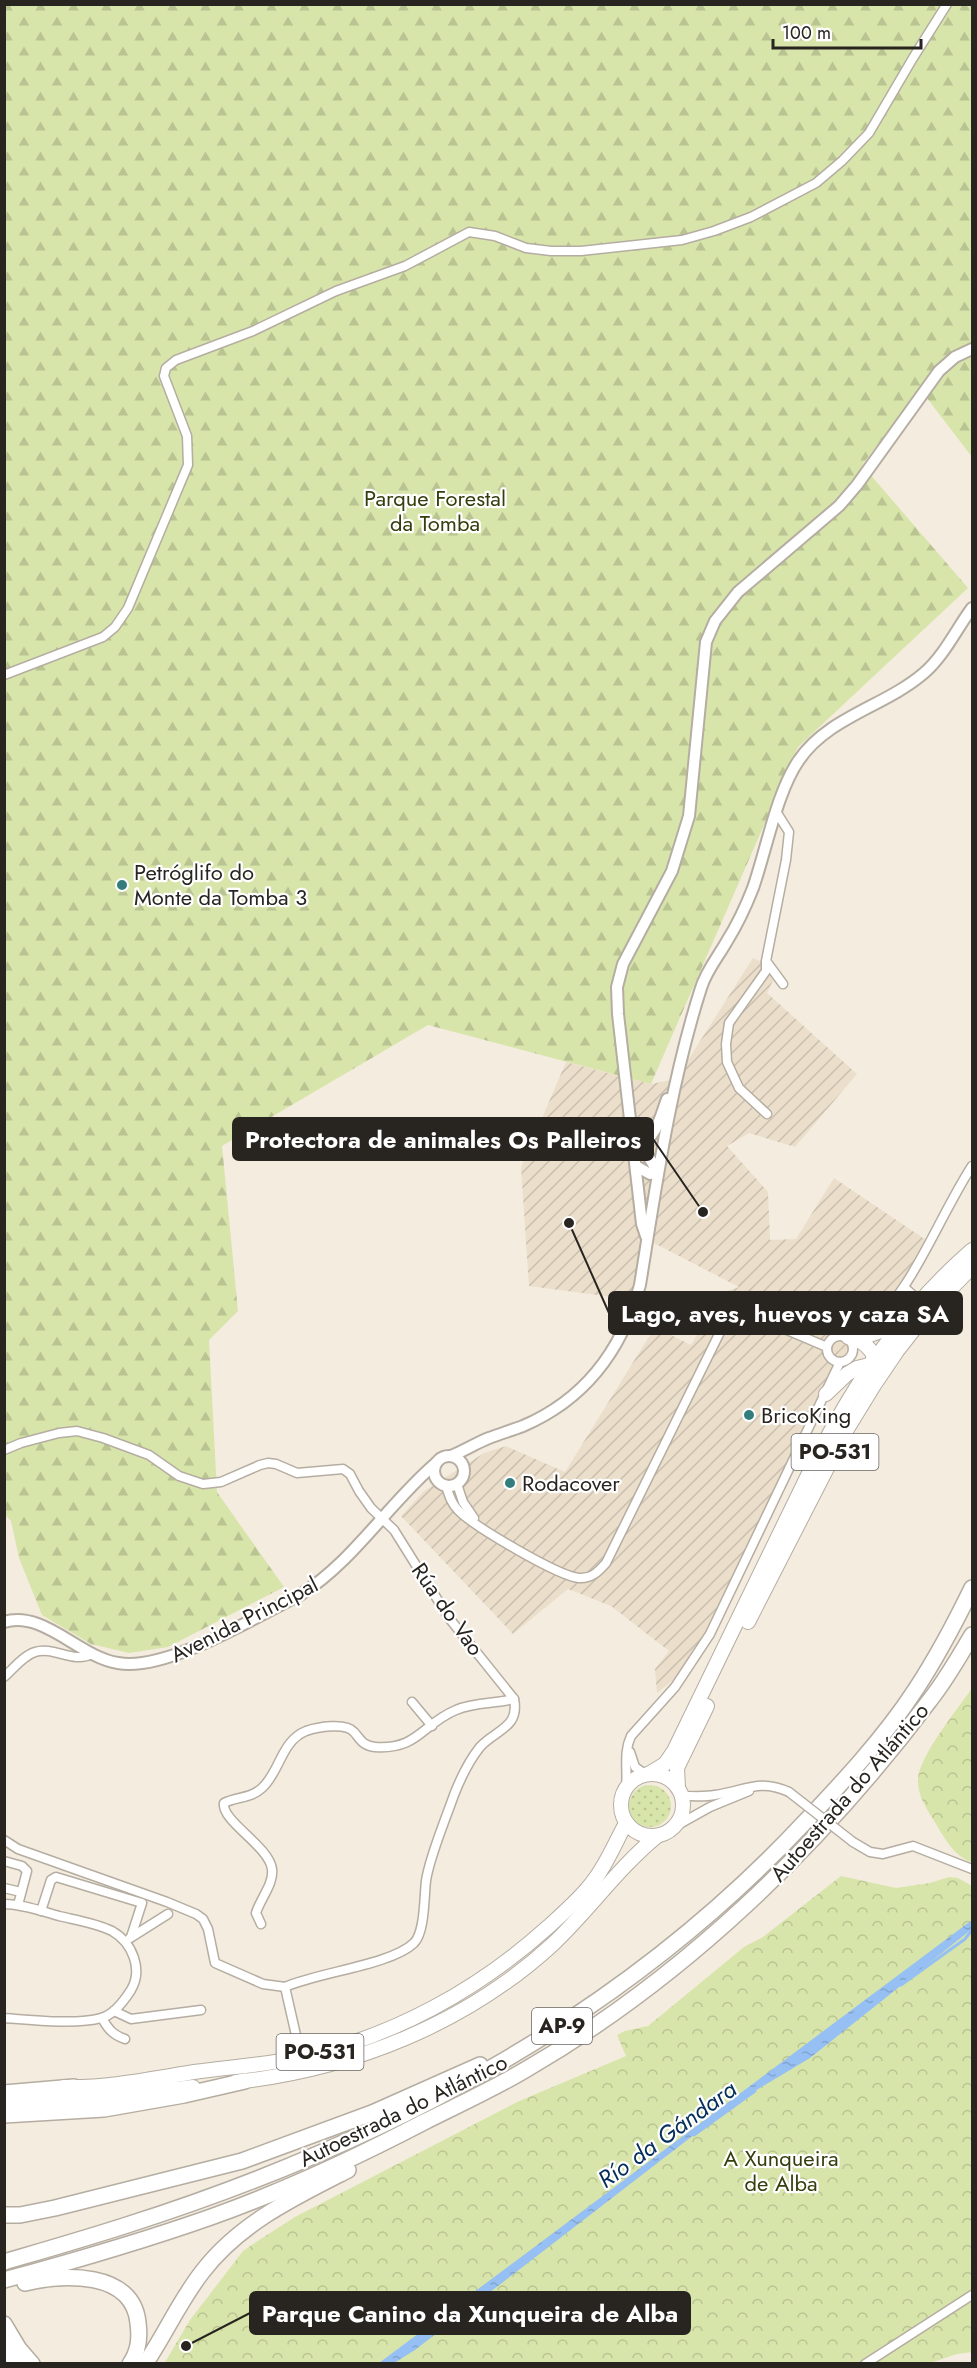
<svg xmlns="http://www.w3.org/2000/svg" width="977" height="2368" font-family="Jost,sans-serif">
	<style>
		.industrial { fill: url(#industrial-furrows) }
		.grass { fill: url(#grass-dots) }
		.forest { fill: url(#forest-firs) }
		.park { fill: url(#park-crowns) }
		.water { fill: url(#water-ripples) }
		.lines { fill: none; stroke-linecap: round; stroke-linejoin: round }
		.stream { stroke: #96bff3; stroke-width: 3 }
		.minor-casing { stroke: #b5ada1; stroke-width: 11 }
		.tertiary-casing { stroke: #b5ada1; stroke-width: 14 }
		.primary-casing { stroke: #b5ada1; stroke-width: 16 }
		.motorway-casing { stroke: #b5ada1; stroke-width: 18 }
		.minor { stroke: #fff; stroke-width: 8 }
		.tertiary { stroke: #fff; stroke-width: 10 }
		.primary { stroke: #fff; stroke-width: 14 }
		.motorway { stroke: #fff; stroke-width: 15 }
		.minor-bridge-casing { stroke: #b5ada1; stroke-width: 11; stroke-linecap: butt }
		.minor-bridge { stroke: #fff; stroke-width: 8 }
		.poi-dot { fill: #347d7d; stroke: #fff; stroke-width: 2 }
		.labels { text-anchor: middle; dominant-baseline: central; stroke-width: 4.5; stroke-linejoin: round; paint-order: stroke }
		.shield { fill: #fff; stroke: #686663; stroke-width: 1.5 }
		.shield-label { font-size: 21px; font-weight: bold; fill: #282520 }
		.park-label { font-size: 22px; fill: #363e0e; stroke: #fff }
		.poi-label { font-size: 22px; fill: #282520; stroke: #fff; text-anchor: start }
		.street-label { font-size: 22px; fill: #282520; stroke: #fff }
		.water-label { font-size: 24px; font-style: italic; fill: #042e5c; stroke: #fff }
		.leader { fill: none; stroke: #282520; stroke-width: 2 }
		.callout-dot { fill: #282520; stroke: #fff; stroke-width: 2 }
		.callout { fill: #282520; stroke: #282520; stroke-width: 2 }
		.callout-label { font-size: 24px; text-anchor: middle; font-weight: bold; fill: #fff }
	</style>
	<defs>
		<pattern id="industrial-furrows" width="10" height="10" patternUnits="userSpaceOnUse" patternTransform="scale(1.5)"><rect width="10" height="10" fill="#ebdfcb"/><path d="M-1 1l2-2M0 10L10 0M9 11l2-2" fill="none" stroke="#cabfae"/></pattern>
		<pattern id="grass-dots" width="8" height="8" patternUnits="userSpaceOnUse" patternTransform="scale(1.5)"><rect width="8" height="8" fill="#d8e5aa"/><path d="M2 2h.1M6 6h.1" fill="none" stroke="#b9c492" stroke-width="1.8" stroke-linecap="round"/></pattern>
		<pattern id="forest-firs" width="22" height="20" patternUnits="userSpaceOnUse" patternTransform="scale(1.5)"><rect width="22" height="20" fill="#d8e5aa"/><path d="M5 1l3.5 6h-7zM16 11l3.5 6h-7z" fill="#b9c492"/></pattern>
		<pattern id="park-crowns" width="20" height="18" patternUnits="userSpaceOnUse" patternTransform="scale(1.5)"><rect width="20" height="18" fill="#d8e5aa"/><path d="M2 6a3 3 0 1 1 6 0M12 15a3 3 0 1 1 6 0" fill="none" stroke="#b9c492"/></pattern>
		<pattern id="water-ripples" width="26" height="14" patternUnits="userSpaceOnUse" patternTransform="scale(1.5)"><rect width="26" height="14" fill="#96bff3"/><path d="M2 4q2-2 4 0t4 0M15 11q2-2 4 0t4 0" fill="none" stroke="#81a4d0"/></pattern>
	</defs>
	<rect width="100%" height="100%" fill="#f4ecdf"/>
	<path class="industrial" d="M753,958L778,970L767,993L857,1074L795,1147L749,1133L727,1146L768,1192L770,1240L796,1239L834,1178L929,1242L905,1288L920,1300L857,1339L826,1394L710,1634L687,1669L657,1693L655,1669L669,1651L611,1606L568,1589L513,1634L401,1516L424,1491L484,1453L506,1446L565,1472L655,1327L691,1345L721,1293L739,1287L648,1240L636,1300L529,1286L521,1167L566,1062L651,1084L676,1079Z"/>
	<circle class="grass" cx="650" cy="1806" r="21"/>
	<path class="forest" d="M4,5H972V457L920,389L862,465L968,588L798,747L651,1084L428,1025L222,1146L238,1311L209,1340L217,1492L284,1587L168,1647L129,1653L91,1644L42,1615L19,1558L11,1521L5,1515Z"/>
	<g class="park">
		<path d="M972,1688V1863C954,1855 946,1841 936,1824C928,1811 918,1797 918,1782C916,1759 958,1709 972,1688Z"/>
		<path d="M841,1876L896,1888L930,1883L949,1877L958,1878L972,1886V2352L957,2354L927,2364H164L190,2320L243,2251L256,2242L295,2217L517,2102L626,2056L617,2035L625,2031L648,2026L744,1947L763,1937Z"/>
	</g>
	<path class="water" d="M972,1920V1929L810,2058L753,2092L695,2134L415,2350L394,2363H379Z"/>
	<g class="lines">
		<g class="stream">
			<path d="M901,1985L965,1939L972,1930"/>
			<path d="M694,2135L755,2091"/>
		</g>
		<defs>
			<g id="minor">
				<path d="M4,675L103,637L115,627L128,608L188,465L187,436L164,376L166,368L176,360L253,331L336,291L405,266L469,232L495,236L526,248L551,251H581L682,240L714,231L751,217L816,183L842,161L869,133L913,58L947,4"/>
				<path d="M777,813L789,832L786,860L766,961L783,984"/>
				<path d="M766,962V971L729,1023L726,1044L727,1062L739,1088L767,1114"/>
				<path d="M905,1288L922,1303"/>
				<path d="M864,1334C915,1288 936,1222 972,1166"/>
				<circle cx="840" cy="1349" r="13"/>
				<path d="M4,1450L21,1443L59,1433L77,1431L103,1438L149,1455L179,1476L203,1484L221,1482L260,1465L268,1463L276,1464L297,1473L343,1469L350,1474L359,1491L371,1508L394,1530L449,1618L514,1699C520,1728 495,1730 480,1747C468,1762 461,1777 454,1795C446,1818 429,1858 426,1881C424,1897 425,1932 414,1943C391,1965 319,1972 285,1987L301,2057"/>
				<path d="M457,1484L463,1502L474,1518"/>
				<path d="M446,1486C449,1495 451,1503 458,1510C473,1526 558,1576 579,1578C591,1579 598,1572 606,1563L726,1320L737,1313L749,1314L827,1347"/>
				<path d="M4,1677C13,1669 23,1656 35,1652C54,1646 73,1664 92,1654"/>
				<path d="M412,1702L432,1726"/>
				<path d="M630,1752L635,1767L645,1774"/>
				<path d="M626,1787C628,1769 623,1753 631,1736L675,1687L710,1634L840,1362"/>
				<path d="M682,1796C693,1796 705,1797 715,1795C745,1791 759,1778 789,1792"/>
				<path d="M676,1826L710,1807L749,1791"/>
				<path d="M4,1840L18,1849L167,1902L196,1914L203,1919L208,1929L215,1963L263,1984L285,1987"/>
				<path d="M853,1842L870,1852L883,1854L913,1846L972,1869"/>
				<path d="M4,1861L22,1866L27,1871L18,1905"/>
				<path d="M4,1888L21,1892"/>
				<path d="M4,1904C22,1904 41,1911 59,1916C76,1920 96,1923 112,1931C133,1943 143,1970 131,1990C124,2001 114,2015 101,2018C77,2025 31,2020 4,2018"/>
				<path d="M41,1911L51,1880L56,1877L142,1903L131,1937"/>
				<path d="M261,1924L256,1913C260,1899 274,1884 272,1869C269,1846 221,1821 224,1803C238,1796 250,1799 262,1788C280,1772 281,1741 306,1731C317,1727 346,1722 354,1732C361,1740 363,1746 375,1747C418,1750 422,1724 456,1710C474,1702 495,1704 514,1699"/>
				<path d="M130,1938L168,1914"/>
				<path d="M114,2011L131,2019L201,2010"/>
				<path d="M102,2018C108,2029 113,2035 125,2039"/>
				<path d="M865,2364L972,2295"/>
			</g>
			<g id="tertiary">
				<path d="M640,1145C657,1136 661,1115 667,1099"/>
				<path d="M636,1166L650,1174L658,1172L637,1138"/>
				<path d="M646,1236L642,1224L618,1014L617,987L623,964L672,871L689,816L706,642L715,621L738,592L839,506L857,485L939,371L955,357L972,349"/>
				<path d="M451,1456C464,1451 476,1443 489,1438C500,1434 512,1430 523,1426C586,1399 622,1350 640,1285C656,1186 670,1085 701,988C706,971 718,957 727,941C737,925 746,906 753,888C766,851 777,791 799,760C828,717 886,706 924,673C944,656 957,628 972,608"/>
				<circle cx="449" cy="1471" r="15"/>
				<path d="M4,1622C44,1610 79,1657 118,1663C166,1672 255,1617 300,1595C354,1561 388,1504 436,1463"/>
			</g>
			<g id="primary">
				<path d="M848,1337C860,1339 867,1345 874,1355L871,1366"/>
				<path d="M859,1339L881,1331L900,1318"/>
				<path d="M826,1394L847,1374L857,1368L873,1364"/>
				<path d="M748,1622L847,1429L874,1385L897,1351L926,1314L972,1267"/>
				<path d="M650,1773L665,1764L674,1751L814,1463C855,1382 904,1309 972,1250"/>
				<circle cx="652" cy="1805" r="31"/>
				<path d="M678,1788L677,1768L707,1706"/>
				<path d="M236,2082C352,2069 466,2024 553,1944C589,1910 618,1868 657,1836"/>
				<path d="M64,2087C107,2088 151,2079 194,2072C230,2067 267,2065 302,2057C394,2036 478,1990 548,1927C561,1915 575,1903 587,1889C604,1870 614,1845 626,1823"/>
				<path d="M4,2103C71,2103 128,2094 193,2087"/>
			</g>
			<g id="motorway">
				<path d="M4,2093L74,2087"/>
				<path d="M4,2115L104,2109L184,2095L245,2081"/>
				<path d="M4,2215H20L55,2208L242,2161L372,2113L480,2065"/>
				<path d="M4,2262C45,2250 87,2238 127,2225C381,2144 618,2021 802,1825C842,1783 884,1738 916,1689C937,1657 955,1623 972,1588"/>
				<path d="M4,2280C74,2261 143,2241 211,2217C284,2191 355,2158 424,2122C458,2105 493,2089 525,2070C684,1978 820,1846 930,1700C946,1680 959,1657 972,1635"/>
				<path d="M25,2283C62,2274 133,2270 138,2323C140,2338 139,2351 130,2364"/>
				<path d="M4,2324L19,2349L32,2364"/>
				<path d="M4,2345L17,2364"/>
				<path d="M145,2364C166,2333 180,2300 203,2271C240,2223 295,2197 348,2170"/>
			</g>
		</defs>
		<use href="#minor" class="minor-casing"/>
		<use href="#tertiary" class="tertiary-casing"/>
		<use href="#primary" class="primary-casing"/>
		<use href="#motorway" class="motorway-casing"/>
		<use href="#minor" class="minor"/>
		<use href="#tertiary" class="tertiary"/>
		<use href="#primary" class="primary"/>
		<use href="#motorway" class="motorway"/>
		<defs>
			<path id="minor-bridge" d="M789,1792L853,1842"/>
		</defs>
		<use href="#minor-bridge" class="minor-bridge-casing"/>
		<use href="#minor-bridge" class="minor-bridge"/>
	</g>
	<g class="poi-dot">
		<circle cx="122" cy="885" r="6"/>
		<circle cx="749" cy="1415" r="6"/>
		<circle cx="510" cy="1483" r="6"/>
	</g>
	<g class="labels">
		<g class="shield">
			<rect x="791.5" y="1434" width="87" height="36" rx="4.5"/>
			<rect x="532" y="2008" width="60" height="36" rx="4.5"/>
			<rect x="276.5" y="2034" width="87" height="36" rx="4.5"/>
		</g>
		<g class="shield-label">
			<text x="835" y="1452">PO-531</text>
			<text x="562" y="2026">AP-9</text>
			<text x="320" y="2052">PO-531</text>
		</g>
		<g class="park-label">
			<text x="435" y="498">Parque Forestal<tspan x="435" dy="25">da Tomba</tspan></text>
			<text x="781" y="2158">A Xunqueira<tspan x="781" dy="25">de Alba</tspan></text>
		</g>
		<g class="poi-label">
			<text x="134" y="872">Petróglifo do<tspan x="134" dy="25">Monte da Tomba 3</tspan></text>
			<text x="761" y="1415">BricoKing</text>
			<text x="522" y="1483">Rodacover</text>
		</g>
		<g class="street-label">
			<text transform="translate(448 1609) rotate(55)">Rúa do Vao</text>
			<text transform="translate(244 1619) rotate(-27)">Avenida Principal</text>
			<text transform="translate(849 1792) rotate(-49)">Autoestrada do Atlántico</text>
			<text transform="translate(403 2110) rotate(-26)">Autoestrada do Atlántico</text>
		</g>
		<g class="water-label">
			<text transform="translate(667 2134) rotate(-36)">Río da Gándara</text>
		</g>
	</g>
	<path class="leader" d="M703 1212L653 1139M569 1223L609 1313M186 2346L250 2313"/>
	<g class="callout-dot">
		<circle cx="703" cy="1212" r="6"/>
		<circle cx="569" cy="1223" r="6"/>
		<circle cx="186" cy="2346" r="6"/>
	</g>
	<g class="callout">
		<rect x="233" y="1118" width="420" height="42" rx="6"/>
		<rect x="609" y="1292" width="353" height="42" rx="6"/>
		<rect x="250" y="2292" width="440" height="42" rx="6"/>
	</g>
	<g class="callout-label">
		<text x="443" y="1148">Protectora de animales Os Palleiros</text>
		<text x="785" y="1322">Lago, aves, huevos y caza SA</text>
		<text x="470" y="2322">Parque Canino da Xunqueira de Alba</text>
	</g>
	<rect width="977" height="2368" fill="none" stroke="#282520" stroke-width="12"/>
	<path d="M773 39v9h148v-9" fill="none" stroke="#282520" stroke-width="3"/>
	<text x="782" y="39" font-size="18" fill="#282520" stroke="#ffffff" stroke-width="4.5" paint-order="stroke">100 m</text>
</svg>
